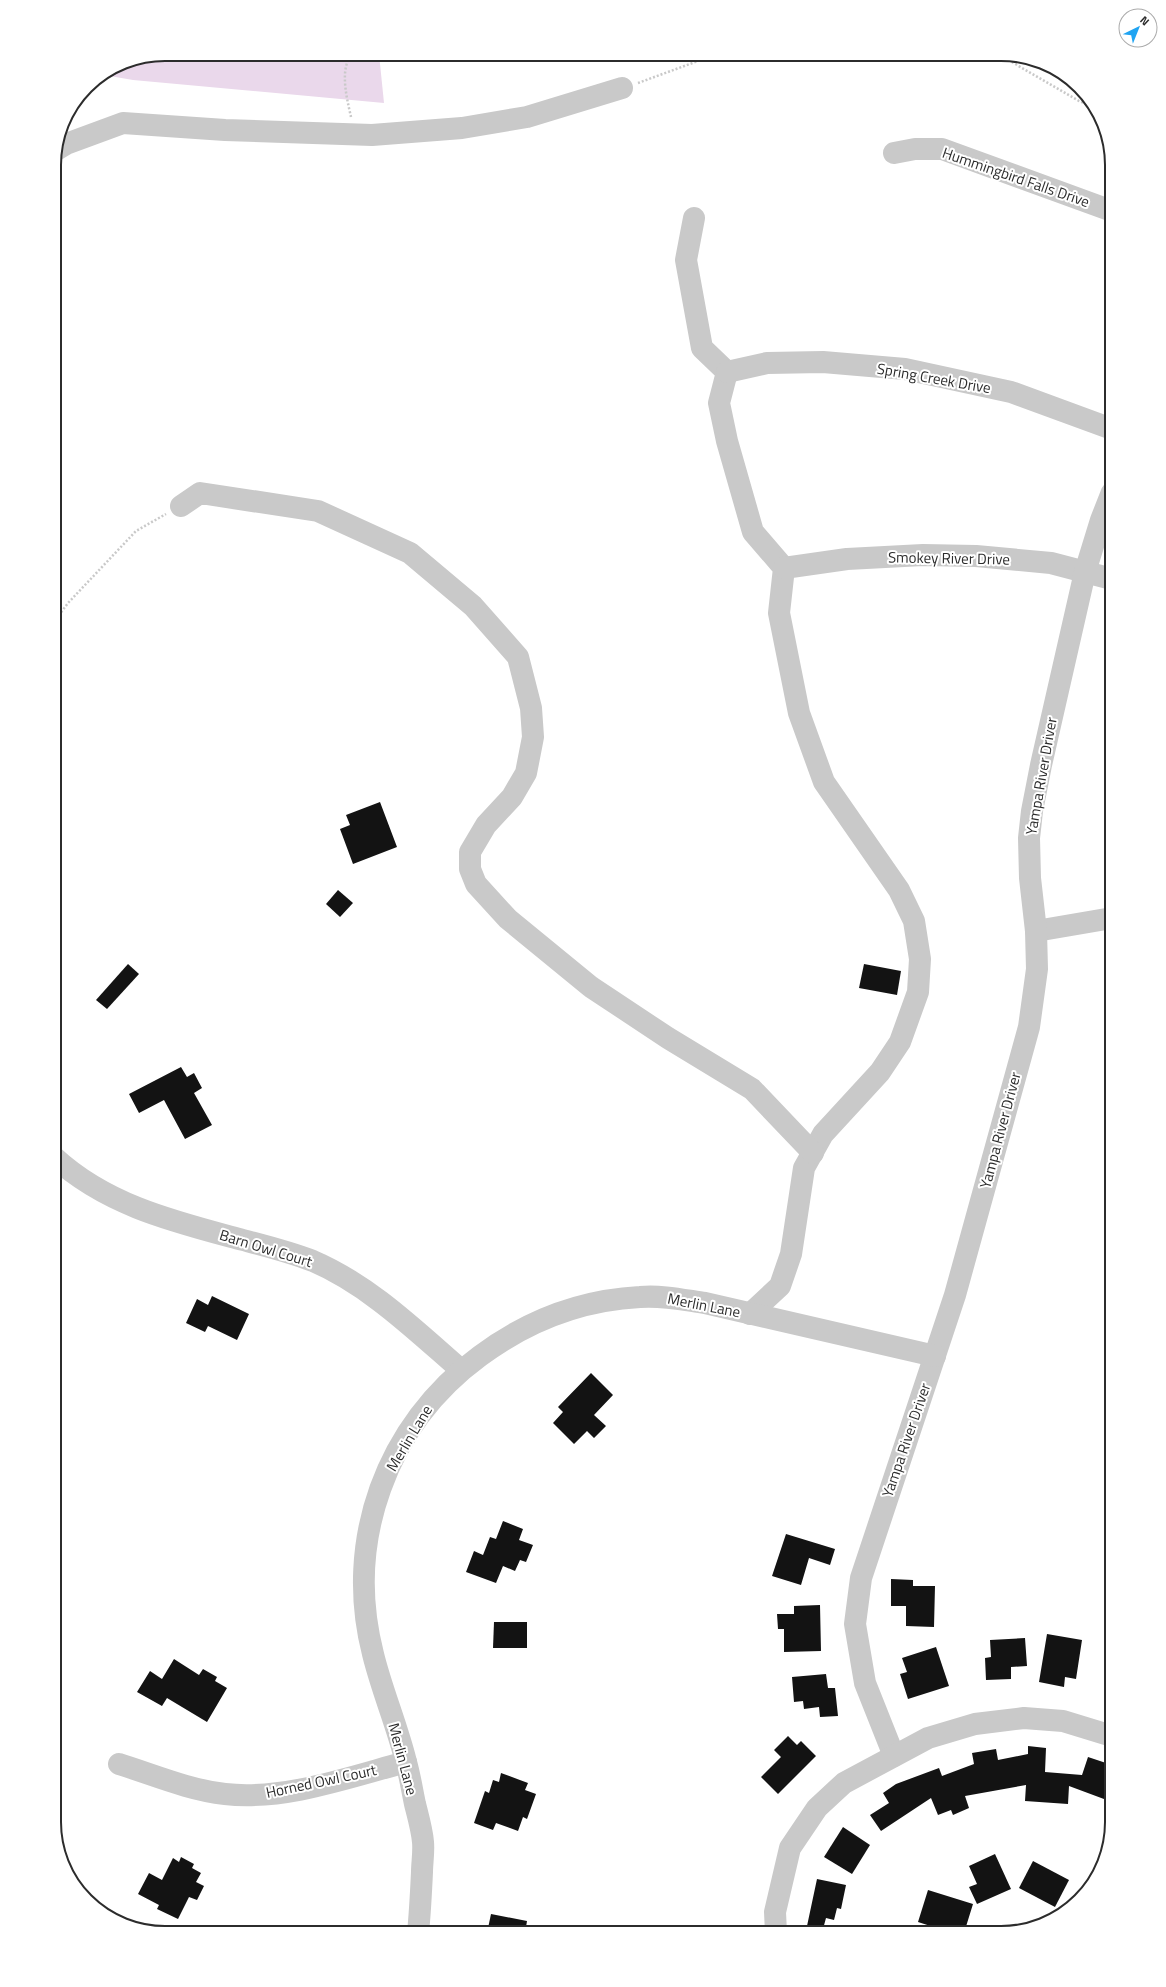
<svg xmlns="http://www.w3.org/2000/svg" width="1166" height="1987" font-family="'Titillium Web',sans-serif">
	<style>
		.green { fill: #ead8eb }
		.building { fill: #131313 }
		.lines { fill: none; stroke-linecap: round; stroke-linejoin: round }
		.path { stroke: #c9c9c9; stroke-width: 2.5; stroke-dasharray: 2 2; stroke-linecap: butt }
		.minor { stroke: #c9c9c9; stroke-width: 22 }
		.labels { text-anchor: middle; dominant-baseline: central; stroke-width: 4; stroke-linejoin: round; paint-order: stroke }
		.street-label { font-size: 15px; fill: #2c2c2c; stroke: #fff }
		.rim { fill: none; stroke: #2c2c2c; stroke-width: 2 }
	</style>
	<rect width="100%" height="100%" fill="#fff"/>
	<path class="green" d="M165,54H379L384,103L133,80L104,75L123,62Z"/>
	<g class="building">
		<path d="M380,802L397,847L353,864L340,829L350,825L346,815Z"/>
		<path d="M338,890L353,903L340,917L326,904Z"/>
		<path d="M128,964L139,974L107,1009L96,1000Z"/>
		<path d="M864,964L901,971L897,995L859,988Z"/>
		<path d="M181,1067L187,1077L194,1073L202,1088L194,1093L212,1125L185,1139L164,1100L139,1113L129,1094Z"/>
		<path d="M212,1296L249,1314L237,1340L208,1326L205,1332L186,1323L197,1299L208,1305Z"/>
		<path d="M591,1373L613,1395L594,1415L606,1426L594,1438L587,1431L574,1444L553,1423L563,1412L558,1407Z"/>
		<path d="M503,1521L523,1529L519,1540L533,1545L526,1562L520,1560L515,1571L503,1566L496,1583L466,1572L474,1551L483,1555L490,1537L496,1539Z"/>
		<path d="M786,1534L835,1549L830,1565L809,1558L801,1585L772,1576Z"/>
		<path d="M891,1579L913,1580V1586H935L934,1627L906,1626V1606H891Z"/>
		<path d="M820,1605L821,1651L784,1652V1629H778L777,1614H794V1606Z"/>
		<path d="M494,1622H527V1648H493Z"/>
		<path d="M1047,1634L1082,1640L1076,1679L1065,1677L1064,1687L1039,1682Z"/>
		<path d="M1025,1638L1027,1666L1011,1667V1679L986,1680L985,1658L991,1657L990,1640Z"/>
		<path d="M936,1647L949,1686L908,1699L900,1674L907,1672L902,1658Z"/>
		<path d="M174,1659L199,1675L203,1669L217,1677L215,1681L227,1688L207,1722L167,1698L162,1706L137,1692L150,1671L162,1679Z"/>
		<path d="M826,1674L828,1688H835L838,1716L820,1717L819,1707L804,1709L803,1701L794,1702L792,1677Z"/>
		<path d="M788,1736L797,1745L801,1741L816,1756L778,1794L761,1777L781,1757L774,1750Z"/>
		<path d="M1028,1746L1046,1748L1045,1772L1082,1775L1088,1757L1112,1765V1802L1069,1786L1068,1804L1025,1801L1026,1785L965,1796L969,1808L953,1815L951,1810L938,1815L931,1798L881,1831L870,1815L889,1803L883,1793L896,1784L939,1768L942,1776L974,1764L972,1753L996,1749L998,1760L1028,1754Z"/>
		<path d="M501,1773L528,1783L525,1790L536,1794L527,1819L523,1817L518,1831L496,1823L493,1830L474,1823L485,1791L489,1793L493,1780L499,1782Z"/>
		<path d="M843,1827L870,1845L852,1874L824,1857Z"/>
		<path d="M995,1854L1011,1889L977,1904L969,1887L977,1884L969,1866Z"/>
		<path d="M181,1857L194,1864L192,1868L201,1873L196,1882L204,1886L197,1900L189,1897L178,1919L157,1909L159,1905L138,1894L149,1873L162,1880L173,1858L179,1862Z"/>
		<path d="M1033,1861L1069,1880L1055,1907L1019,1888Z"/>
		<path d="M817,1879L846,1885L841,1909L837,1908L834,1920L826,1918L823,1929L807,1926Z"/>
		<path d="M928,1890L973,1904L964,1933H945L946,1931L918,1922Z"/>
		<path d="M491,1914L527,1921L525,1933H487Z"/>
	</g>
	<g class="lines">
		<g class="path">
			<path d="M998,54L1079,101L1092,106"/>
			<path d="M638,83L717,54"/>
			<path d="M351,117C347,99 339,69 352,54"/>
			<path d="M54,622L68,603L136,531L166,514"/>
		</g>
		<g class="minor">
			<path d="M56,150L66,144L123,123L225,130L372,135L462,128L527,117L622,88"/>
			<path d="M894,153L915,149H942L1112,211"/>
			<path d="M694,218L686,260L702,348L727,372L719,403L727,441L753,532L784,568L779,613L799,713L824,782L899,890L914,921L920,959L918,992L900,1042L880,1072L823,1134L804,1168L791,1254L780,1286L750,1314"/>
			<path d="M727,372L767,363L823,362L905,369L1011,392L1112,429"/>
			<path d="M181,506L200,493L318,511L410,553L473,606L518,657L531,708L533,737L526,773L512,797L486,825L470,852V869L476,884L508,919L591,987L668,1038L752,1089L813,1153"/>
			<path d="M784,568L847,559L923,555L976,556L1051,563L1112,579"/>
			<path d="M1036,931L1112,918"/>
			<path d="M54,1157C107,1206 176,1222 243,1240C266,1246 290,1252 313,1261C369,1285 415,1330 461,1370"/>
			<path d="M894,1756L865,1683L855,1624L861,1578L955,1295L1029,1027L1037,969L1036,931L1030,878L1029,838L1032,811L1041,765L1085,572L1101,520L1112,492"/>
			<path d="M119,1764C154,1775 189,1790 225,1794C283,1801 350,1777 406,1762"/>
			<path d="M418,1933C420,1913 421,1893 422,1872C422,1863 424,1852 423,1842C422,1830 418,1816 415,1804C412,1790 410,1776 406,1762C397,1725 382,1691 373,1654C344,1541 386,1425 480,1356C527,1321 582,1300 640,1297C662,1295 684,1300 705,1303L935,1356"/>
			<path d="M776,1933L775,1912L790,1848L817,1808L844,1783L928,1738L975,1724L1024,1718L1063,1721L1112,1736"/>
		</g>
	</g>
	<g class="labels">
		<g class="street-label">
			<text transform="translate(1016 177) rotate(19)">Hummingbird Falls Drive</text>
			<text transform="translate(934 378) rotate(10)">Spring Creek Drive</text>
			<text transform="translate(949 558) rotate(1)">Smokey River Drive</text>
			<text transform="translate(1041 776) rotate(-80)">Yampa River Driver</text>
			<text transform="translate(1000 1130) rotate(-75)">Yampa River Driver</text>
			<text transform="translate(266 1248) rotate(17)">Barn Owl Court</text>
			<text transform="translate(704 1305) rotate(11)">Merlin Lane</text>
			<text transform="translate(409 1438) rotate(-59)">Merlin Lane</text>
			<text transform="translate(906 1440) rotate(-71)">Yampa River Driver</text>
			<text transform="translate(403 1759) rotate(75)">Merlin Lane</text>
			<text transform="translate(321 1781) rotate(-12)">Horned Owl Court</text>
		</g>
	</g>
	<path d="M0 0H1166V1987H0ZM165 61H1001A104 104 0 0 1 1105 165V1822A104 104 0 0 1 1001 1926H165A104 104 0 0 1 61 1822V165A104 104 0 0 1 165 61Z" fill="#fff" fill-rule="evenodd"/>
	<path class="rim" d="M165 61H1001A104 104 0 0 1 1105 165V1822A104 104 0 0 1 1001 1926H165A104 104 0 0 1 61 1822V165A104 104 0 0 1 165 61Z"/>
	<g transform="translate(1138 28) rotate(43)"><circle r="19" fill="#ffffff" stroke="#ababab"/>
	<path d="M0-3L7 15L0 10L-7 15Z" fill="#20a4f2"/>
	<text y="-6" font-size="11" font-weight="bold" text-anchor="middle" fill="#2c2c2c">N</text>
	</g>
</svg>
